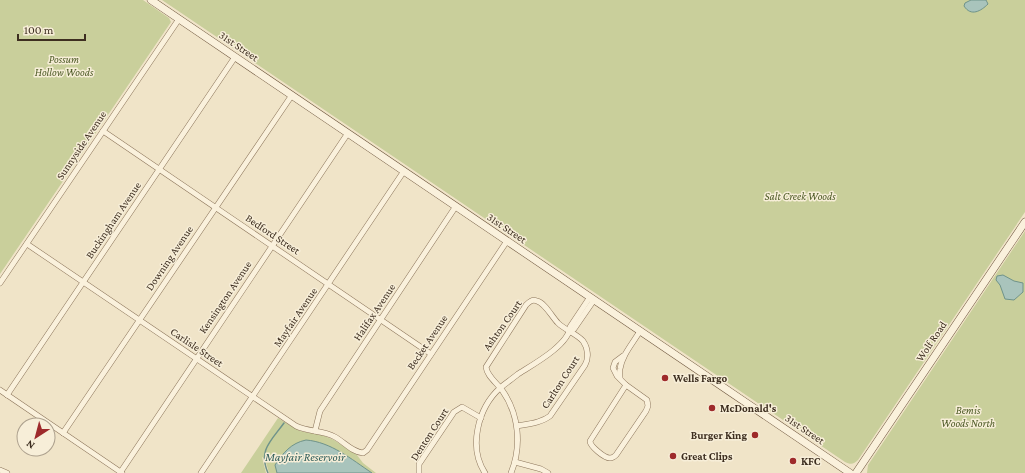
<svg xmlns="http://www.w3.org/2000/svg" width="1025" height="473" font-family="'Crimson Pro',serif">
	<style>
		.green { fill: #c9cf9b }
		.water { fill: #a9c4bc; stroke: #6f938a }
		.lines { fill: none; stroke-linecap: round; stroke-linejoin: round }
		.stream { stroke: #6f938a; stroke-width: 1.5 }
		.minor-casing { stroke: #8d765c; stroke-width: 6 }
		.secondary-casing { stroke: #6f573f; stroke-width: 8 }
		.minor { stroke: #faf1dc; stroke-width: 5 }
		.secondary { stroke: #faf1dc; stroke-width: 7 }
		.poi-dot { fill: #9e2a2b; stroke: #f7eed8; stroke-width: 1.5 }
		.labels { text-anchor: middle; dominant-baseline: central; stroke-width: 3; stroke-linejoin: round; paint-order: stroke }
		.street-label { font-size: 11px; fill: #3d2e20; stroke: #f7eed8 }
		.park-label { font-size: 11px; font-style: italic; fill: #4d5a26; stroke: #f7eed8 }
		.poi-label { font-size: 11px; font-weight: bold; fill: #3d2e20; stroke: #f7eed8; text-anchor: start }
		.water-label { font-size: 12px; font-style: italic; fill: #2f5d5a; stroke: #f7eed8 }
	</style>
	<rect width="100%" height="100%" fill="#f0e4c8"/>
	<g class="green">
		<path d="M0,0H143L169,18L171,22L0,274Z"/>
		<path d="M162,0H1025V212L858,460C854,464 851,465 845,462Z"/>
		<path d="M1025,231V473H867L868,465Z"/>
		<path d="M278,418L300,431L322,435L334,440L357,455L363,463L376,473H269L265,459L262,457L266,473H241Z"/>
	</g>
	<g class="water">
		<path d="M971,0H986L988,4C981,11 971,17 964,6L965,3Z"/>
		<path d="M1003,275L1014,281L1023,283V292L1014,300L1005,299L1000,285L996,280L997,276Z"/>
		<path d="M306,440C331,442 351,459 372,473H277L275,465C283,453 291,443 306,440Z"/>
	</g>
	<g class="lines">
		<path class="stream" d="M268,473C258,450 271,441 284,423"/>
		<defs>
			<g id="minor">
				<path d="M103,131L431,354"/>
				<path d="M27,244L296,426C308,432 323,430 335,437C344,442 352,452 363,453L367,450L507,241"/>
				<path d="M0,283L179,19"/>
				<path d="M570,332L574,329L594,300"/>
				<path d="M623,356L615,362L613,368L617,376L626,385"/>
				<path d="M620,378C620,375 619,372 620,369C622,355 633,343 640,331"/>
				<path d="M626,385L647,400L648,406L646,411L616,455C614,457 613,458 610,458C604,458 590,446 590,441Z"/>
				<path d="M0,390L122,473"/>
				<path d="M7,395L235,57"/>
				<path d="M315,431L320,411L456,206"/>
				<path d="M63,433L292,95"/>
				<path d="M515,462L541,469L548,473"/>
				<path d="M0,470L7,473"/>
				<path d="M120,473L348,133"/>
				<path d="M201,473L404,171"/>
				<path d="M419,473V464L454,412L462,407L481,418"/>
				<path d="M485,473C468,447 478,408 500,388C506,383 512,379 518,374C532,365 569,345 570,327L590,297"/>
				<path d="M511,473C522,446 519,414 502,390C496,382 487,376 486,367L526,305C529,302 532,299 537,301C545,303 552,317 558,323C565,330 577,334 583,341C588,348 589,358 585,365L550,416C541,423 528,424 517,426"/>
			</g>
			<g id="secondary">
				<path d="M151,0L850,473"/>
				<path d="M856,473L1025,222"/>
			</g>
		</defs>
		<use href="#minor" class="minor-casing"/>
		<use href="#secondary" class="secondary-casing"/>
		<use href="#minor" class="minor"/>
		<use href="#secondary" class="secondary"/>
	</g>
	<g class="poi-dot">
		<circle cx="665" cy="378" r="4"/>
		<circle cx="712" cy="408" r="4"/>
		<circle cx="755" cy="435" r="4"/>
		<circle cx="673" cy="456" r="4"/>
		<circle cx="793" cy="461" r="4"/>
	</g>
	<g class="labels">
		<g class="street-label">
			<text transform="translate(239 46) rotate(34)">31st Street</text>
			<text transform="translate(81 145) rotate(-56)">Sunnyside Avenue</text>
			<text transform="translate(113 220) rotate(-56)">Buckingham Avenue</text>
			<text transform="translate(507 228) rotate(34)">31st Street</text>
			<text transform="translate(273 234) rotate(34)">Bedford Street</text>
			<text transform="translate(169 258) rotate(-56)">Downing Avenue</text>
			<text transform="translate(225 297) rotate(-56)">Kensington Avenue</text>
			<text transform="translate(374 312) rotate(-56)">Halifax Avenue</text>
			<text transform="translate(295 317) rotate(-56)">Mayfair Avenue</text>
			<text transform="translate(502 325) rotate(-55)">Ashton Court</text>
			<text transform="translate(931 341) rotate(-56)">Wolf Road</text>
			<text transform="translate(427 342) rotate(-56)">Becket Avenue</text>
			<text transform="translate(197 347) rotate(34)">Carlisle Street</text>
			<text transform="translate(560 382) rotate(-57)">Carlton Court</text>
			<text transform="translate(805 429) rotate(34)">31st Street</text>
			<text transform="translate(429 434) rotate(-57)">Denton Court</text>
		</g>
		<g class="park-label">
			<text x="64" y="59">Possum<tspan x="64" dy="13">Hollow Woods</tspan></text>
			<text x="800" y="196">Salt Creek Woods</text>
			<text x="968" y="410">Bemis<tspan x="968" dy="13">Woods North</tspan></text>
		</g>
		<g class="poi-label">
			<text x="673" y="378">Wells Fargo</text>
			<text x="720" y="408">McDonald's</text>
			<text x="747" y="435" text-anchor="end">Burger King</text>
			<text x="681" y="456">Great Clips</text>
			<text x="801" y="461">KFC</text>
		</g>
		<g class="water-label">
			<text x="305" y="457">Mayfair Reservoir</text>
		</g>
	</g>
	<g transform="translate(36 437) rotate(216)"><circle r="19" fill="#f7eed8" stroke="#ada18e"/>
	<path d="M0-3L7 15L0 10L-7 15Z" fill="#9e2a2b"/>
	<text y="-6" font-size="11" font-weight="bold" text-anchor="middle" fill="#3d2e20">N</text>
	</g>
	<path d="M18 34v6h67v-6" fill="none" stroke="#3d2e20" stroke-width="2"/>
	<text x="24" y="34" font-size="12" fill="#3d2e20" stroke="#f7eed8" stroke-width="3" paint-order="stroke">100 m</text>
</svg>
